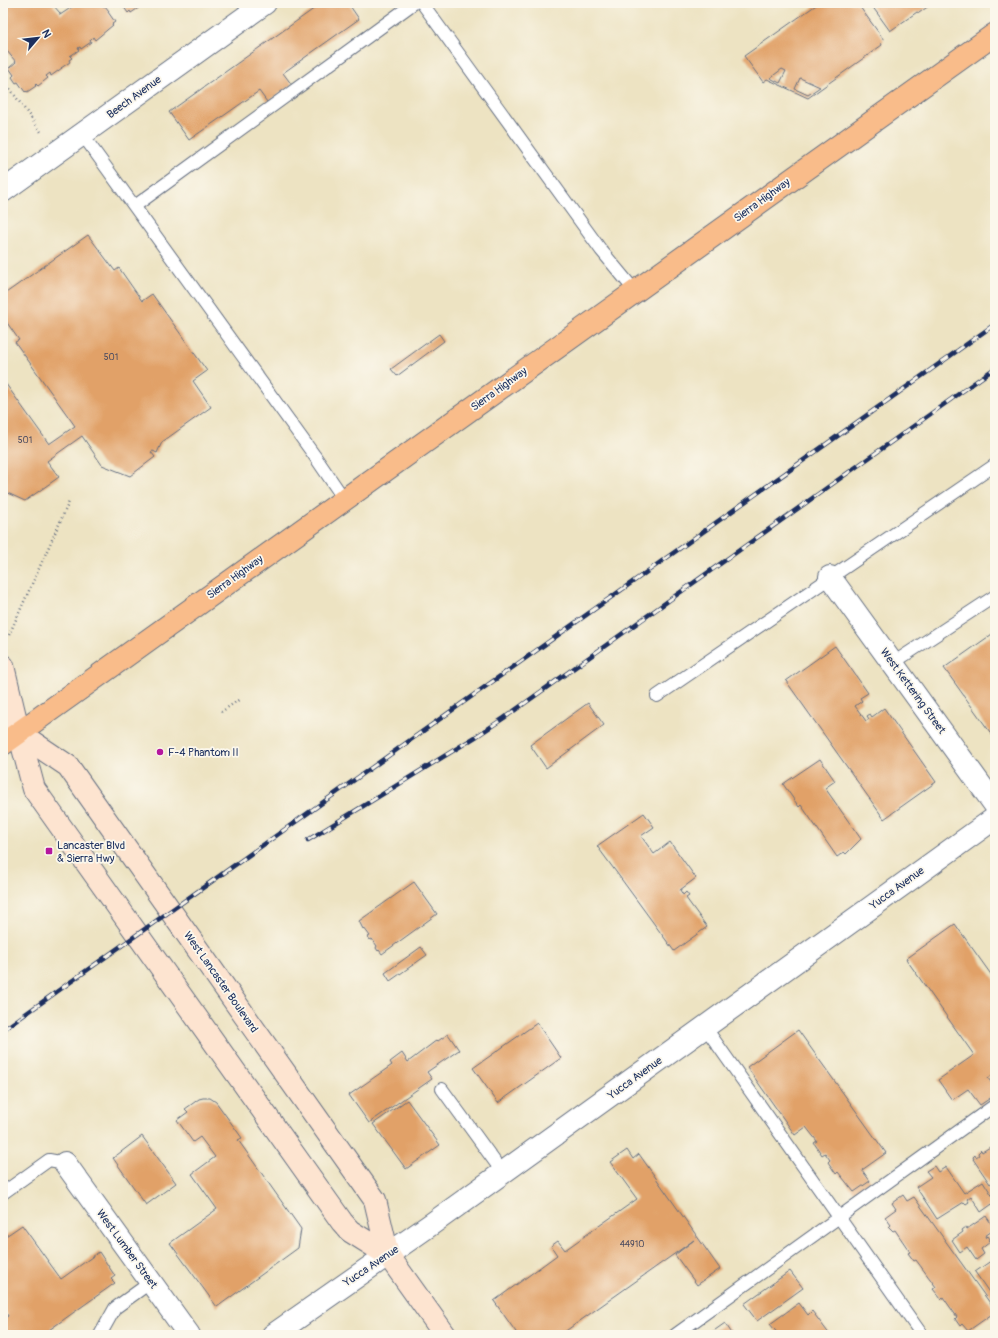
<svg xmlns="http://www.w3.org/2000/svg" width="998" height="1338" font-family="Pangolin,sans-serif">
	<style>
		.building { fill: #e1a168; fill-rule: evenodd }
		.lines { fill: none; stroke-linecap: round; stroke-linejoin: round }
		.lane-casing { stroke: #646e81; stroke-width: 14 }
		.street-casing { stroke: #646e81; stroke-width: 24 }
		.secondary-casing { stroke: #646e81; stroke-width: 24 }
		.primary-casing { stroke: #646e81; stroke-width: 24 }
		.path { stroke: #646e81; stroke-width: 2.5; stroke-dasharray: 1 3; stroke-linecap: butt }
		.lane { stroke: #fff; stroke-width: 12 }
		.street { stroke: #fff; stroke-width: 22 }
		.secondary { stroke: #fde4d0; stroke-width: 22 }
		.primary { stroke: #f9bc8a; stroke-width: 22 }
		.rail-casing { stroke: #1b2f5e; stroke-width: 4.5 }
		.rail { stroke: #fbf7ec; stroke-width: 3; stroke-dasharray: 9; stroke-linecap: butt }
		.poi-dot { fill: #b5179e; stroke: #fbf7ec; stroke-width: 1.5 }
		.labels { text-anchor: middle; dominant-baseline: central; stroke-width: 3.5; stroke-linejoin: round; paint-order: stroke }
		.number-label { font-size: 9px; fill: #4c4c60 }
		.street-label { font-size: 11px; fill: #1b2f5e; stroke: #fbf7ec }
		.poi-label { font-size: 11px; fill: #1b2f5e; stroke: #fbf7ec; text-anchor: start }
	</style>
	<rect width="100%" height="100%" fill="#fbf7ec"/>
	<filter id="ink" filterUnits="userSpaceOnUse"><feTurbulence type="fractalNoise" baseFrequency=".025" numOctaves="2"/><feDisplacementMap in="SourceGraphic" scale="8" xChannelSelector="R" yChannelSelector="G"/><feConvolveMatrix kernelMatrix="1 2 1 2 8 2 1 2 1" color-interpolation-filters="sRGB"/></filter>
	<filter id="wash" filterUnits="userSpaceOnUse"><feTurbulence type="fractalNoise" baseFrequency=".012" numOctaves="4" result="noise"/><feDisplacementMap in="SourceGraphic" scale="16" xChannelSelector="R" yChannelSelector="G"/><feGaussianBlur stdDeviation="0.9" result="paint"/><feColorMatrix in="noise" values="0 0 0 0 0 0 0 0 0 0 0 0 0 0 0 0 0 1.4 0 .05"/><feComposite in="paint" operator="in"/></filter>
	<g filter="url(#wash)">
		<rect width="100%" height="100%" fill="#ede3c2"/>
		<g id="blocks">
			<g class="building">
				<path d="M3,3H54L55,4L53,5L60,13V15L78,3H101L104,7L105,6L109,11L108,12L115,22L112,24L113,25L95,40L93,37L90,40L91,42L81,49L80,47L78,48L79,50L70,56L72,58L69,60L70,62L61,68H62L51,76L50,73L46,76L48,78L38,86L36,84L35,85L36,86L27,92L26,91L25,92L18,82L16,83L12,77L14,75L9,68L16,62L7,51L5,53L3,49Z"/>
				<path d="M121,3H146L131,13L130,11L128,13Z"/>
				<path d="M322,3H348L359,19L283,73L292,85L267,102L259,91L189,140L169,112Z"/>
				<path d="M819,3H857L884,40L881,43L882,45L808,98L767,79L763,82L744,56ZM782,69L786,71L780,83L770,78ZM800,78L820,87L808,95L795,89Z"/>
				<path d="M876,3H933L919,13L917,12L890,31L872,6Z"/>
				<path d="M88,235L115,271L119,268L142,301L152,294L207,371L193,381L211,407L162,442L157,453L153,451L151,452L155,457L130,476L102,465L82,436L47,461L59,477L25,501L3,491V380L49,444L75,426L15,342L19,340L3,317V295Z"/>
				<path d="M439,334L444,341L397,376L391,369Z"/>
				<path d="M995,632V739L944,668Z"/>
				<path d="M835,646L868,693L860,698L862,701L855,706L866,721L869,719L867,716L870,714L872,717L884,708L936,782L884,819L786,681Z"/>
				<path d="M588,703L604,725L546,768L530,745Z"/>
				<path d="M820,759L835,781L825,788L861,839L846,854L844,852L837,857L801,805L799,807L783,784Z"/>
				<path d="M644,813L654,827L641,836L654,854L670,842L696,878L680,890L683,895L686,892L689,896L686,898L707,927L674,951L597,846Z"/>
				<path d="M414,882L437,914L382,954L379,950L378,951L376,948L377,946L372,939L370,940L368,937L370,936L364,928L363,929L359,921Z"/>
				<path d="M955,924L995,980V1073L988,1078L995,1088V1095L980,1105L968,1089L952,1100L938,1080L974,1055L906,959Z"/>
				<path d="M421,947L427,955L390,981L385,973Z"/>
				<path d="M537,1023L561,1058L498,1103L473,1068Z"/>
				<path d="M798,1030L886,1153L862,1170L870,1181L854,1192L838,1172L836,1174L828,1162L830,1160L825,1153L822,1155L814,1143L817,1141L806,1127L795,1135L747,1067Z"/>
				<path d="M448,1034L459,1050L427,1072L432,1079L369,1123L349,1095L392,1065L390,1062L402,1053L408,1062L437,1040L438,1041Z"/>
				<path d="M203,1098H210L216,1102L242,1138L238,1140L301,1229L298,1248L217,1307L170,1243L217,1209L192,1174L215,1157L200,1137L193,1142L177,1120L188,1112L185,1109L199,1099Z"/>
				<path d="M407,1100L440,1145L406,1169L373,1124Z"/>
				<path d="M142,1136L176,1183L146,1205L113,1158Z"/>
				<path d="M995,1144V1181L990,1184L973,1159H974L973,1157L975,1155L976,1157L979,1155L978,1153L981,1150L982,1152Z"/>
				<path d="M627,1150L633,1159L639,1154L720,1269L697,1285L675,1255L694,1240L560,1335H518L494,1301L557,1255L551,1246L558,1241L565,1250L637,1199L610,1162Z"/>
				<path d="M934,1166L938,1172L946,1167L964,1193L983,1181L995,1200V1202L981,1212L971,1196L967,1199L969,1202L966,1204L964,1202L937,1219L916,1187L931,1177L926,1171Z"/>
				<path d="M903,1195L907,1201L914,1197L995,1310V1312L968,1331L962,1324L960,1326L955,1319L957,1317L943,1297L941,1299L933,1289L936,1287L916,1260L914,1261L908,1253L910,1252L895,1230L893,1231L889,1227L891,1225L885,1217L896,1209L892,1203Z"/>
				<path d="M986,1216L995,1229L985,1236L986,1238L988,1236L990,1239L988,1240L990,1242L981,1249L984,1254L976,1260L967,1247L960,1252L952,1240L963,1232L962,1230L966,1227L967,1229Z"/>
				<path d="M22,1225L61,1279L99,1252L115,1276L111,1279L115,1283L42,1335H3V1319L8,1316L3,1308V1238Z"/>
				<path d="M995,1258V1301L975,1272Z"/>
				<path d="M790,1271L803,1288L757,1321L744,1304Z"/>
				<path d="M799,1303L808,1315L812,1311L830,1335H779L770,1324Z"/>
				<path d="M725,1323L733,1335H708Z"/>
			</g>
		</g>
	</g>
	<g filter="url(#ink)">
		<use href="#blocks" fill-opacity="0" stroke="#646e81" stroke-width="1"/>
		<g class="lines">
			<defs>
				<g id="lane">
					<path d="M422,3L601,250L635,291"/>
					<path d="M82,134L314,455L344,499"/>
					<path d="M135,206L414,3"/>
					<path d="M893,663L995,596"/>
					<path d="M657,696L995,465"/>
					<path d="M705,1027L922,1335"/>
					<path d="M442,1089L503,1173"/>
					<path d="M3,1193L49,1160L65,1163"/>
					<path d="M100,1335L115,1308L151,1282"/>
					<path d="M675,1335L995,1105"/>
				</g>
				<g id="street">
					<path d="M3,191L265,3"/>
					<path d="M830,577L995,805"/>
					<path d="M65,1163L189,1335"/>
					<path d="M273,1335L433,1223L995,818"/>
				</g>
				<g id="secondary">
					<path d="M3,666L19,733L34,789L342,1222L350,1231L388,1255"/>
					<path d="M3,721L19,733L68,766L375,1200L388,1255L445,1335"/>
				</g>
				<path id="primary" d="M3,744L995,34"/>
			</defs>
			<use href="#lane" class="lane-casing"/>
			<use href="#street" class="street-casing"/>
			<use href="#secondary" class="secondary-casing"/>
			<use href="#primary" class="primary-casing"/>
			<g class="path">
				<path d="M3,79L41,132"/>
				<path d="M9,635L69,502"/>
				<path d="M221,712L240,699"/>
			</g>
			<use href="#lane" class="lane"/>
			<use href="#street" class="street"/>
			<use href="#secondary" class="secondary"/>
			<use href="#primary" class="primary"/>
			<defs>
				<g id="rail">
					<path d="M308,840L477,736L504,718L995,368"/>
					<path d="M3,1030L995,324"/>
				</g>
			</defs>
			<use href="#rail" class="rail-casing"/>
			<use href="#rail" class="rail"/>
		</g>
	</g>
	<g class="poi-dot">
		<circle cx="160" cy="752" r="4"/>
		<rect x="45" y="847" width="8" height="8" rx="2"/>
	</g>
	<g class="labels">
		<g class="number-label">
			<text x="111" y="357">501</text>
			<text x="25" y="440">501</text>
			<text x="632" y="1244">44910</text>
		</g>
		<g class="street-label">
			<text transform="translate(134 97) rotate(-36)">Beech Avenue</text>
			<text transform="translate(762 200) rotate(-36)">Sierra Highway</text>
			<text transform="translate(499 389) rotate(-36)">Sierra Highway</text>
			<text transform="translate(235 577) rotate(-36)">Sierra Highway</text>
			<text transform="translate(913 691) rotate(54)">West Kettering Street</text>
			<text transform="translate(897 888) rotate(-36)">Yucca Avenue</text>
			<text transform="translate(221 982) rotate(55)">West Lancaster Boulevard</text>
			<text transform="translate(635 1078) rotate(-36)">Yucca Avenue</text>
			<text transform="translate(127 1249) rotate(54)">West Lumber Street</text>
			<text transform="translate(371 1266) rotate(-34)">Yucca Avenue</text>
		</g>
		<g class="poi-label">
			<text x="168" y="752">F-4 Phantom II</text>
			<text x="57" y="845">Lancaster Blvd<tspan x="57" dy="13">&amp; Sierra Hwy</tspan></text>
		</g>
	</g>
	<rect width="998" height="1338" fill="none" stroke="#fbf7ec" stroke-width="16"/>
	<g transform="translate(38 38) rotate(62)" stroke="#fbf7ec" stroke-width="3" paint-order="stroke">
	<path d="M0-3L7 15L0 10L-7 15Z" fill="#1b2f5e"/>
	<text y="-6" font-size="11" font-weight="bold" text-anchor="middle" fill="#1b2f5e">N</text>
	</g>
</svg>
